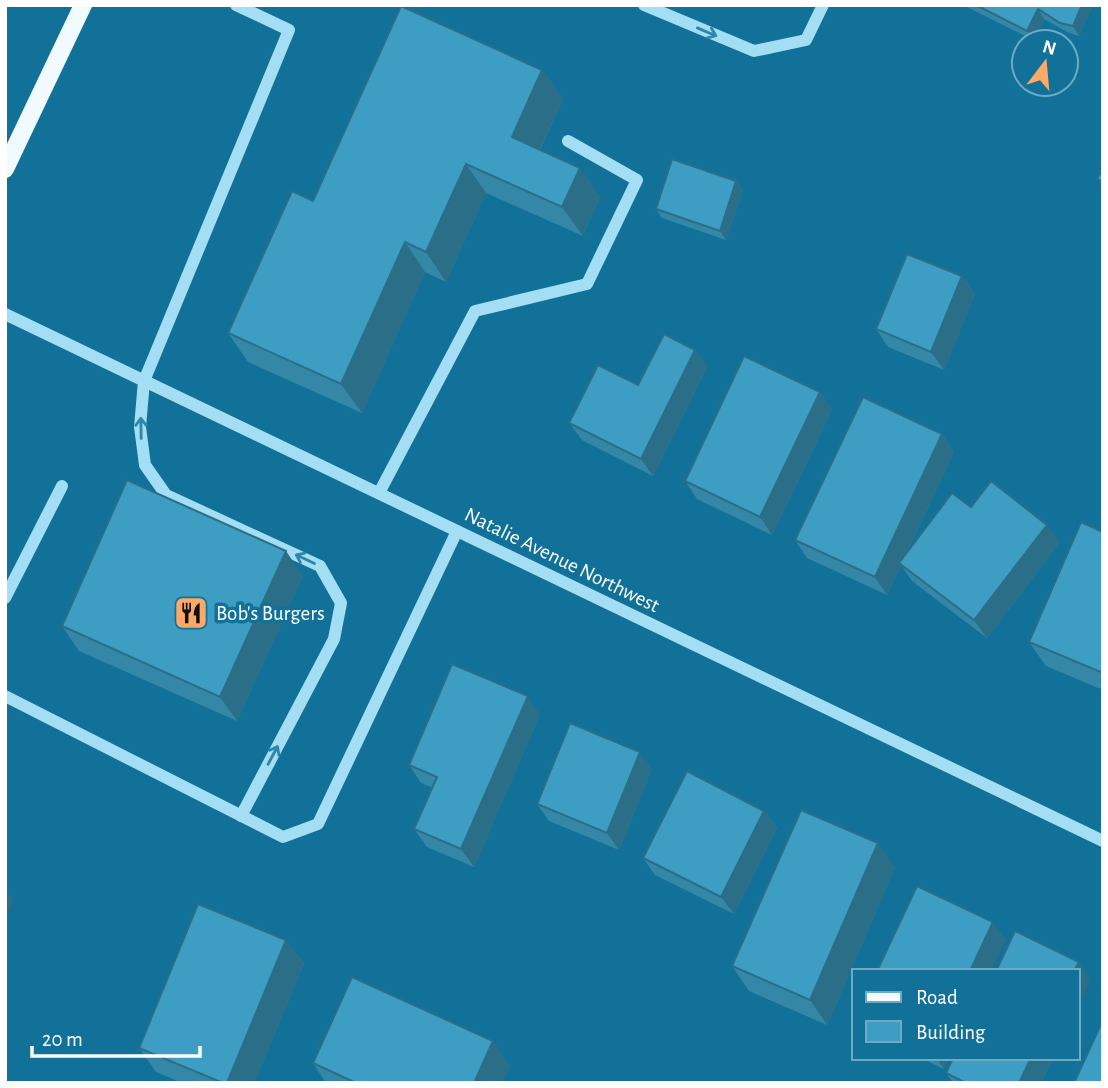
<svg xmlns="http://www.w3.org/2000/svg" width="1108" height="1088" font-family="'Alegreya Sans',sans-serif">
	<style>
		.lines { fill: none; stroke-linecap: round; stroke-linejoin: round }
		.minor { stroke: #a3def4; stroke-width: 12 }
		.major { stroke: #f0faff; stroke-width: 18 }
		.wall { fill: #3587a7 }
		.shaded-wall { fill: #2b6e88 }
		.building { fill: #3e9dc2; stroke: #2b6e88; stroke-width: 2 }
		.oneway { stroke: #2e87ab }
		.labels { text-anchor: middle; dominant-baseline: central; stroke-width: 7; stroke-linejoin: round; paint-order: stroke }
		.street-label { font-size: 21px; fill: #fff; stroke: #117199 }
		.poi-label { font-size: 21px; fill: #fff; stroke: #117199; text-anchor: start }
	</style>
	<rect width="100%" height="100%" fill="#117199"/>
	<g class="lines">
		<g class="minor">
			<path d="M236,5L289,30L144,381L140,427L145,465L166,495L320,566L341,603L334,639L241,816"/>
			<path d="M644,5L754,51L806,40L823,5"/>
			<path d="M5,314L1103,841"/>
			<path d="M379,493L475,311L587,284L637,180L568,141"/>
			<path d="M5,598L62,486"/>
			<path d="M5,696L283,837L318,824L457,531"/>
		</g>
		<path class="major" d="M5,169L83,5"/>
	</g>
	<g class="wall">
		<path d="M963,5H1093L1079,36L1067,32L1044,19L1033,40Z"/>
		<path d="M542,70L563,99L540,150L580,168L600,197L583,236L486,193L446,282L425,272L362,413L248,362L228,333Z"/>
		<path d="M736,181L743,190L726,240L662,218L656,209Z"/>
		<path d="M962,276L975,294L944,370L888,347L876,329Z"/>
		<path d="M695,350L707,367L653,476L582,440L569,423L638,385Z"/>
		<path d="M820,392L832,410L772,535L697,499L685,481Z"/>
		<path d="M942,434L954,452L906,554L971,507L1060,542L987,638L912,581L901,565L887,595L807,558L795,540Z"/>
		<path d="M1103,532V690L1046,666L1029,642Z"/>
		<path d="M303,576L237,721L79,651L62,626Z"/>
		<path d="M540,714L474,867L427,847L414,829L433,788L421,783L409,765Z"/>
		<path d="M652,769L619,850L549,821L537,804Z"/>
		<path d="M764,811L777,828L734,914L655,875L643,858Z"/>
		<path d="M895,867L827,1025L749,991L732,966Z"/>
		<path d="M286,940L304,964L254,1083H182L156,1072L139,1048Z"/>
		<path d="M921,1058H949L944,1069Z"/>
		<path d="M953,1058H1053L1041,1083H953L946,1073Z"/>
		<path d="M313,1063L510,1065L502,1083H326Z"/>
	</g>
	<g class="shaded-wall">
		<path d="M1082,5H1093L1079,36L1073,26Z"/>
		<path d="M1038,9L1044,19L1033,40L1027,31Z"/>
		<path d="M542,70L563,99L532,166L512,137Z"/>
		<path d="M466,164L486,193L446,282L426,252Z"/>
		<path d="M580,168L600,197L583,236L562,207Z"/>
		<path d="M736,181L743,190L726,240L720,231Z"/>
		<path d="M405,242L425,272L362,413L341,384Z"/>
		<path d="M962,276L975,294L944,370L931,352Z"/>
		<path d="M695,350L707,367L653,476L641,459Z"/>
		<path d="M820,392L832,410L772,535L760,517Z"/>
		<path d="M942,434L954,452L901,564L899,563L901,565L887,595L875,577Z"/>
		<path d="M1047,525L1060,542L987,638L974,620Z"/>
		<path d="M286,551L303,576L237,721L220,697Z"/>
		<path d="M528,696L540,714L474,867L461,849Z"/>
		<path d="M640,752L652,769L619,850L607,833Z"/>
		<path d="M764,811L777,828L734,914L721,897Z"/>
		<path d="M878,843L895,867L827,1025L810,1000Z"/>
		<path d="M5,888L13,900L5,920Z"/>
		<path d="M993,922L1006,940L991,971H970Z"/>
		<path d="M286,940L304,964L254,1083H227Z"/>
		<path d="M1079,962L1091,980L1078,1006V971H1074Z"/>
		<path d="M493,1041L510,1065L502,1083H474Z"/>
		<path d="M936,1058H949L944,1069Z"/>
		<path d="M1031,1058H1053L1041,1083H1019Z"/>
	</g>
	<g class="building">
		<path d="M976,5H1082L1073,26L1060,23L1038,9L1027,31Z"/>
		<path d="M401,6L542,70L512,137L580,168L562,207L466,164L426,252L405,242L341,384L228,333L292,191L313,201Z"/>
		<path d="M672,159L736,181L720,231L656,209Z"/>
		<path d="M1103,168V182L1097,179Z"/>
		<path d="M907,254L962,276L931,352L876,329Z"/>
		<path d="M664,334L695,350L641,459L569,423L598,365L638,385Z"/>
		<path d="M744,356L820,392L760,517L685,481Z"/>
		<path d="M863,397L942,434L875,577L795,540Z"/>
		<path d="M127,480L286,551L220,697L62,626Z"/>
		<path d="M991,481L1047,525L974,620L899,563L952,493L971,507Z"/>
		<path d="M1081,522L1103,532V673L1029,642Z"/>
		<path d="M452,664L528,696L461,849L414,829L437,777L409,765Z"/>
		<path d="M570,723L640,752L607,833L537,804Z"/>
		<path d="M687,771L764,811L721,897L643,858Z"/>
		<path d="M801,810L878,843L810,1000L732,966Z"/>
		<path d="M917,886L993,922L970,971H877Z"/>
		<path d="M198,904L286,940L227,1083H223L139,1048Z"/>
		<path d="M1015,931L1079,962L1074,971H996Z"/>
		<path d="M352,977L493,1041L474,1083H356L313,1063Z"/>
		<path d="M1103,1020V1083H1074Z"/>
		<path d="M953,1058H1031L1019,1083H966L946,1073Z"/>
	</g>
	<defs><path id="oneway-shaft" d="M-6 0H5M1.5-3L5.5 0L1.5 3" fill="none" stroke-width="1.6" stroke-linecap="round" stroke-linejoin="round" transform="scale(1.75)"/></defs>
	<g class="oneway">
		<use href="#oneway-shaft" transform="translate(707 32) rotate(23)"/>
		<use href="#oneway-shaft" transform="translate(141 428) rotate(-91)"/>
		<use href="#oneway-shaft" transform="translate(305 559) rotate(-155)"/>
		<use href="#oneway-shaft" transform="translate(273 755) rotate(-62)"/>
	</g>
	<defs>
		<symbol id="restaurant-square" viewBox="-11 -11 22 22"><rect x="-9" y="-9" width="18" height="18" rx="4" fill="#ffa966" stroke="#117199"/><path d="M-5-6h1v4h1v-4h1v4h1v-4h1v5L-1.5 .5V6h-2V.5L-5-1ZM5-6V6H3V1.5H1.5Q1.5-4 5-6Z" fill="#111"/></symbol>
	</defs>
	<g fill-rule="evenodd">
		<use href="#restaurant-square" x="172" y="594" width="38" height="38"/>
	</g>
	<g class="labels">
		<g class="street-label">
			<text transform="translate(562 560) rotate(26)">Natalie Avenue Northwest</text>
		</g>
		<g class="poi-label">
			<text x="216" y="613">Bob's Burgers</text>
		</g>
	</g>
	<rect width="1108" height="1088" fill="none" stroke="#ffffff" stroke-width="14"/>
	<rect x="852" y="969" width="228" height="91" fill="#117199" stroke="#70aac2" stroke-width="2"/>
	<rect x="866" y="992" width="35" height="10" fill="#f0faff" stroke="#70aac2" stroke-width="2"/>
	<text x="916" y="1004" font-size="21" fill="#ffffff">Road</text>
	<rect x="866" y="1021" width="35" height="21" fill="#3e9dc2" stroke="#70aac2" stroke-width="2"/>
	<text x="916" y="1039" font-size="21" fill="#ffffff">Building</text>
	<g transform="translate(1045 63) rotate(16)"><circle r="33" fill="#117199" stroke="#70aac2" stroke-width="2"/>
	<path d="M0-5L12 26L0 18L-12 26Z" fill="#ffa966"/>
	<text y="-10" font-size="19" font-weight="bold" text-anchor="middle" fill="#ffffff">N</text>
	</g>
	<path d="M32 1046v10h168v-10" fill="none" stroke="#ffffff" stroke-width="3.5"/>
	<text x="42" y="1046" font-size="21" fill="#ffffff" stroke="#117199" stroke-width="5" paint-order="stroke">20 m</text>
</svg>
